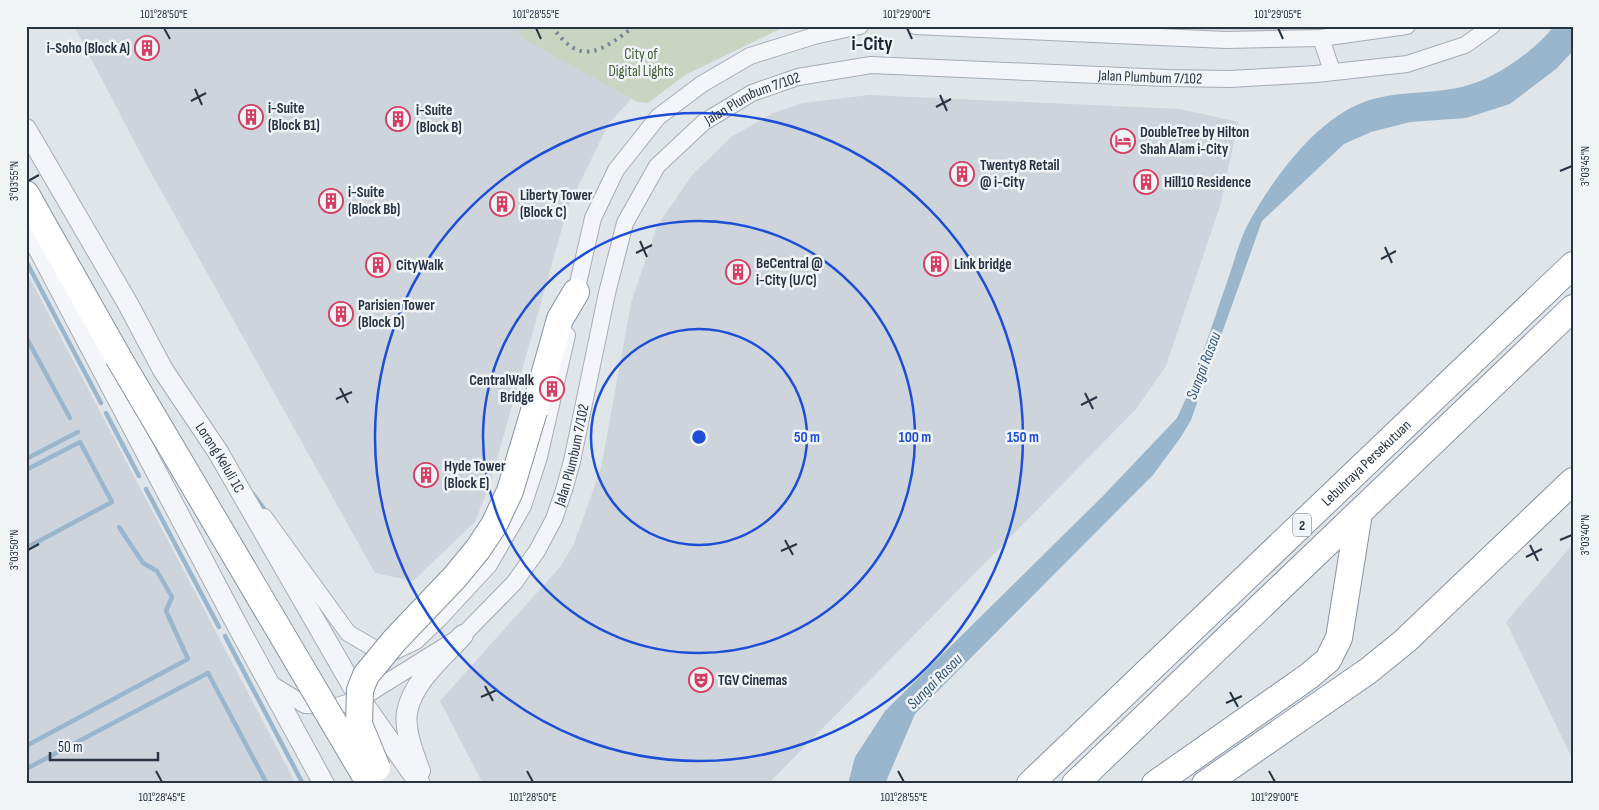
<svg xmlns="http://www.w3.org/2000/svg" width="1599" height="810" font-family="'Sofia Sans Condensed',sans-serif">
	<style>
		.built { fill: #ced4dc }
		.green { fill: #c7d5c1 }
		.water { fill: #99b6cc }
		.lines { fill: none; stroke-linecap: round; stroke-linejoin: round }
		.stream { stroke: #99b6cc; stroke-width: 4.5 }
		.minor-casing { stroke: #a5acb5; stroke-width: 18 }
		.tertiary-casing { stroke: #a5acb5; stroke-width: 22 }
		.trunk-casing { stroke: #8793a2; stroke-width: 28 }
		.minor { stroke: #f3f5f8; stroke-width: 16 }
		.tertiary { stroke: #f3f5f8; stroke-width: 20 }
		.trunk { stroke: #fff; stroke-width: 26 }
		.rail { stroke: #798695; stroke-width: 4; stroke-dasharray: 2.5 5; stroke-linecap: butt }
		.trunk-bridge-casing { stroke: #8793a2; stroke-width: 28; stroke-linecap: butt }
		.trunk-bridge { stroke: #fff; stroke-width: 26 }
		.ticks { fill: none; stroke: #283443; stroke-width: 2 }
		.ring { fill: none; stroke: #1d4ed8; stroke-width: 2.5 }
		.labels { text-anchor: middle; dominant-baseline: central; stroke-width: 5; stroke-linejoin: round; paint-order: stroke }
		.shield { fill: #f0f4f7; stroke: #646e79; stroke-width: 1 }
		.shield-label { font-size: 14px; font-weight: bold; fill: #283443 }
		.poi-label { font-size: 15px; font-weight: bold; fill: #283443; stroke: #f0f4f7; text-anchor: start }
		.park-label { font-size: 15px; fill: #405f34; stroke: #f0f4f7 }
		.street-label { font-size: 15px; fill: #283443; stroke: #f0f4f7 }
		.water-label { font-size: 16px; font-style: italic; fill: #2f5679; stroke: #f0f4f7 }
		.district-label { font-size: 20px; font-weight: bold; fill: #1a2533; stroke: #f0f4f7 }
		.centre { fill: #1d4ed8; stroke: #f0f4f7; stroke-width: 2.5 }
		.ring-label { font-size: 15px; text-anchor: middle; font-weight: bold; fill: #1d4ed8; stroke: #f0f4f7; stroke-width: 5; stroke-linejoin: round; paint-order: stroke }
		.neatline { fill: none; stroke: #283443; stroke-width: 2 }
		.ticks-label { font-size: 12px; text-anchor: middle; fill: #283443 }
	</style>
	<rect width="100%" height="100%" fill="#e0e5ea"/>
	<g class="built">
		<path d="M74,26H748L648,81L609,123L568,207L490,484L475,522L413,581L375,573L145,162Z"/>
		<path d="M1155,26H1361L1338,30L1276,31L1168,29Z"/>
		<path d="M869,95L1180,109L1238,122L1221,203L1166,366L1136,409L768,784H483L440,701L560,567L574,544L601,468L631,303L657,226L693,174L731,137L773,113L803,103Z"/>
		<path d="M26,271L296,784H26Z"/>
		<path d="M1573,544V760L1506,622Z"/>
	</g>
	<path class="green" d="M516,26H786L685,75L648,103L638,102L522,38Z"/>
	<path class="water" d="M1554,26H1573V51L1556,69L1510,104L1466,118L1410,122L1371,132L1344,144L1262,221L1191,420L1181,437L1153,475L915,714L885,784H848L855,757L885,711L1102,497L1177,418L1188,394C1202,355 1215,317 1228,279C1234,262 1239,242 1247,226C1271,181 1315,120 1364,102C1394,91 1427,94 1457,88C1491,82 1533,53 1554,26Z"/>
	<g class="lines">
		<g class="stream">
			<path d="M26,261L101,403"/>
			<path d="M26,337L70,418"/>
			<path d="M106,413L139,476"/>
			<path d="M26,459L78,432"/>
			<path d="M26,470L80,442L112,502L26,548"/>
			<path d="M146,489L219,627"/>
			<path d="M253,494L268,514"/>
			<path d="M225,636L303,784"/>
			<path d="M26,746L188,659L166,611L172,597L157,571L143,563L119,527"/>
			<path d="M26,769L208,673L267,784"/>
		</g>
		<defs>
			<g id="minor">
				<path d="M915,26L1226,40L1321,38L1407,26"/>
				<path d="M1321,38L1332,71"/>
				<path d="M574,301L593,218L616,170L658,117L702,84L750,56L814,36L860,26"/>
				<path d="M264,517L348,633L377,650L395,651L416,641L438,620L489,565L523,506L539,457L567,335"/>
				<path id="s1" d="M268,682L305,705L337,706L360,699L463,635L514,583L537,551L554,519L564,490L572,461L607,293L625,223L657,166L704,122L752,93L798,77L871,65L1167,78L1231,79L1316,74L1407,64L1465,45L1492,26"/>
			</g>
			<g id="tertiary">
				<path id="s2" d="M26,129L128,304L163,370L218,452L360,699L420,784"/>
				<path d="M26,225L236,623L324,784"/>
				<path d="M420,771C414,755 404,730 407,712C413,681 443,657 463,635"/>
			</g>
			<g id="trunk">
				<path d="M26,194L118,357"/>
				<path d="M534,411L560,319L576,292"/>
				<path id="s3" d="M1030,784L1573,265"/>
				<path d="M1075,784L1573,308"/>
				<path d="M1155,784L1309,676L1328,660L1339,638L1359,513"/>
				<path d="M1205,784L1368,671L1405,641L1573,481"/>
			</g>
		</defs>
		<use href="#minor" class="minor-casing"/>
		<use href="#tertiary" class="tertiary-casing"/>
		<use href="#trunk" class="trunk-casing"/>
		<use href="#minor" class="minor"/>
		<use href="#tertiary" class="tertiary"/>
		<use href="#trunk" class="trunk"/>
		<path class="rail" d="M552,26C581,69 602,50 635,26"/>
		<defs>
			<g id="trunk-bridge">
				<path d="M118,357L370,784"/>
				<path d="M377,768L359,724L360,690L366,675L395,640L455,577L478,549L494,525L510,491L534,411"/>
			</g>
		</defs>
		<use href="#trunk-bridge" class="trunk-bridge-casing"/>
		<use href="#trunk-bridge" class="trunk-bridge"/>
	</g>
	<path class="ticks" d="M164,28L170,39M536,28L541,39M907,28L912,39M1278,28L1283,39M195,89L202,105M940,95L947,111M191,101L206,93M936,107L951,99M1560,171L1572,166M28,181L39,175M640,241L647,257M1385,247L1392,263M636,253L652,245M1381,259L1396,251M340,388L348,403M1085,393L1093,409M336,399L352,392M1081,405L1097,397M785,540L793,555M1560,540L1572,535M1530,545L1538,561M28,550L39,544M781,551L797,544M1526,557L1542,549M485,686L493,701M1230,692L1238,707M481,697L497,690M1226,703L1242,696M156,771L162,782M527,771L533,782M898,771L904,782M1269,771L1275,782"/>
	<g class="ring">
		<circle cx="699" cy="437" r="108"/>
		<circle cx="699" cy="437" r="216"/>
		<circle cx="699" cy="437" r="324"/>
	</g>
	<defs>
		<symbol id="building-ring" viewBox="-11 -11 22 22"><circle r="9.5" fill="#f0f4f7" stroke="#d63e61" stroke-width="1.5"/><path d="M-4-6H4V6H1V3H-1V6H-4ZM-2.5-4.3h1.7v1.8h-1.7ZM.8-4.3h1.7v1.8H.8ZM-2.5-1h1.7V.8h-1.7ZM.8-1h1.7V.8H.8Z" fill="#d63e61"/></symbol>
		<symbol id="hotel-ring" viewBox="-11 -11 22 22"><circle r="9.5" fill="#f0f4f7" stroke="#d63e61" stroke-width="1.5"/><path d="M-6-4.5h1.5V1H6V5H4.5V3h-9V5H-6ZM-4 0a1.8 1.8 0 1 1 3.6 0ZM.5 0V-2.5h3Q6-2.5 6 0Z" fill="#d63e61"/></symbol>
		<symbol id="theatre-ring" viewBox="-11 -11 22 22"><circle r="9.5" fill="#f0f4f7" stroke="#d63e61" stroke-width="1.5"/><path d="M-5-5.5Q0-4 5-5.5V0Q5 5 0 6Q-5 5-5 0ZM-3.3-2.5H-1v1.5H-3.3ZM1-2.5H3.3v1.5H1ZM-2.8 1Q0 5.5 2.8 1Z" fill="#d63e61"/></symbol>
	</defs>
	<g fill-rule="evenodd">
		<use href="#building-ring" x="133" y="34" width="28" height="28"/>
		<use href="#building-ring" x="237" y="103" width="28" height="28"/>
		<use href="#building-ring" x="384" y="105" width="28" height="28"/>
		<use href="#hotel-ring" x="1109" y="127" width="28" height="28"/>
		<use href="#building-ring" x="948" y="160" width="28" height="28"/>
		<use href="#building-ring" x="1132" y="168" width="28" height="28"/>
		<use href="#building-ring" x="317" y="187" width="28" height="28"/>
		<use href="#building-ring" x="488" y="190" width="28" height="28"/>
		<use href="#building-ring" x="922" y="250" width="28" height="28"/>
		<use href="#building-ring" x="364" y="251" width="28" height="28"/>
		<use href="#building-ring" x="724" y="258" width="28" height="28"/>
		<use href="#building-ring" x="327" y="300" width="28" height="28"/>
		<use href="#building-ring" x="538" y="375" width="28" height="28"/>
		<use href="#building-ring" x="412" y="461" width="28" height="28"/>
		<use href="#theatre-ring" x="687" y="666" width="28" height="28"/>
	</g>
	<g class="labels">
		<rect class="shield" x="1293" y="513.5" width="18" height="23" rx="4"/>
		<g class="shield-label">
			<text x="1302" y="525">2</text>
		</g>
		<g class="poi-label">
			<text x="130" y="48" text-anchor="end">i-Soho (Block A)</text>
			<text x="268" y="108">i-Suite<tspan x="268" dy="17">(Block B1)</tspan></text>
			<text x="416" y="110">i-Suite<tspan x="416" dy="17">(Block B)</tspan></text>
			<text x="1140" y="132">DoubleTree by Hilton<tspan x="1140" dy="17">Shah Alam i-City</tspan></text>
			<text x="980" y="165">Twenty8 Retail<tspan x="980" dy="17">@ i-City</tspan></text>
			<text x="1164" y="182">Hill10 Residence</text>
			<text x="348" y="192">i-Suite<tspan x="348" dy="17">(Block Bb)</tspan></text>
			<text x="520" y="195">Liberty Tower<tspan x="520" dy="17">(Block C)</tspan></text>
			<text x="756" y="263">BeCentral @<tspan x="756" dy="17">i-City (U/C)</tspan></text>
			<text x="954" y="264">Link bridge</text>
			<text x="396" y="265">CityWalk</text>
			<text x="358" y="305">Parisien Tower<tspan x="358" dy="17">(Block D)</tspan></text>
			<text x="534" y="380" text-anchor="end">CentralWalk<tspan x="534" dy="17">Bridge</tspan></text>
			<text x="444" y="466">Hyde Tower<tspan x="444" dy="17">(Block E)</tspan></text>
			<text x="718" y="680">TGV Cinemas</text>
		</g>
		<g class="park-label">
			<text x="641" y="54">City of<tspan x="641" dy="17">Digital Lights</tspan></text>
		</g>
		<g class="street-label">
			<text stroke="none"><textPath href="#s1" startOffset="1262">Jalan Plumbum 7/102</textPath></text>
			<text stroke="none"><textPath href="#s1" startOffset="858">Jalan Plumbum 7/102</textPath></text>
			<text stroke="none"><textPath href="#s1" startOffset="436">Jalan Plumbum 7/102</textPath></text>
			<text stroke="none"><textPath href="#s2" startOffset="382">Lorong Keluli 1C</textPath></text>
			<text stroke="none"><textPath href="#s3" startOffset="465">Lebuhraya Persekutuan</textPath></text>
		</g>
		<g class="water-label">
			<text transform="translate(1204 366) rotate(-69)">Sungai Rasau</text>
			<text transform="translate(935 682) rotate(-45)">Sungai Rasau</text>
		</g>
		<g class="district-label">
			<text x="872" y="44">i-City</text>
		</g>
	</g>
	<circle cx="699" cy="437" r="8" class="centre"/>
	<g class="ring-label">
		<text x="807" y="442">50 m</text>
		<text x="915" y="442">100 m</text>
		<text x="1023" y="442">150 m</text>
	</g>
	<rect width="1599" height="810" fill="none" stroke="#f0f4f7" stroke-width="55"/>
	<path d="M50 752v8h108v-8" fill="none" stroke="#283443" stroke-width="2.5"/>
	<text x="58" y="752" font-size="15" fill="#283443" stroke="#f0f4f7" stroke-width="4" paint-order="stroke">50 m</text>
	<rect x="28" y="28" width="1544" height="754" class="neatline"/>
	<g class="ticks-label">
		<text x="164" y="18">101°28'50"E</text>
		<text x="536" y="18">101°28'55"E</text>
		<text x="907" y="18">101°29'00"E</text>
		<text x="1278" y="18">101°29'05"E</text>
		<text transform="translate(1585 166) rotate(-90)" y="4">3°03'45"N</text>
		<text transform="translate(14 181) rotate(-90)" y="4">3°03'55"N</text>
		<text transform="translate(1585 535) rotate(-90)" y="4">3°03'40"N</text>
		<text transform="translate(14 550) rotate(-90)" y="4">3°03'50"N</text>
		<text x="162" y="801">101°28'45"E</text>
		<text x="533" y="801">101°28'50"E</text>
		<text x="904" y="801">101°28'55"E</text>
		<text x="1275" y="801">101°29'00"E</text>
	</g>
</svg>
